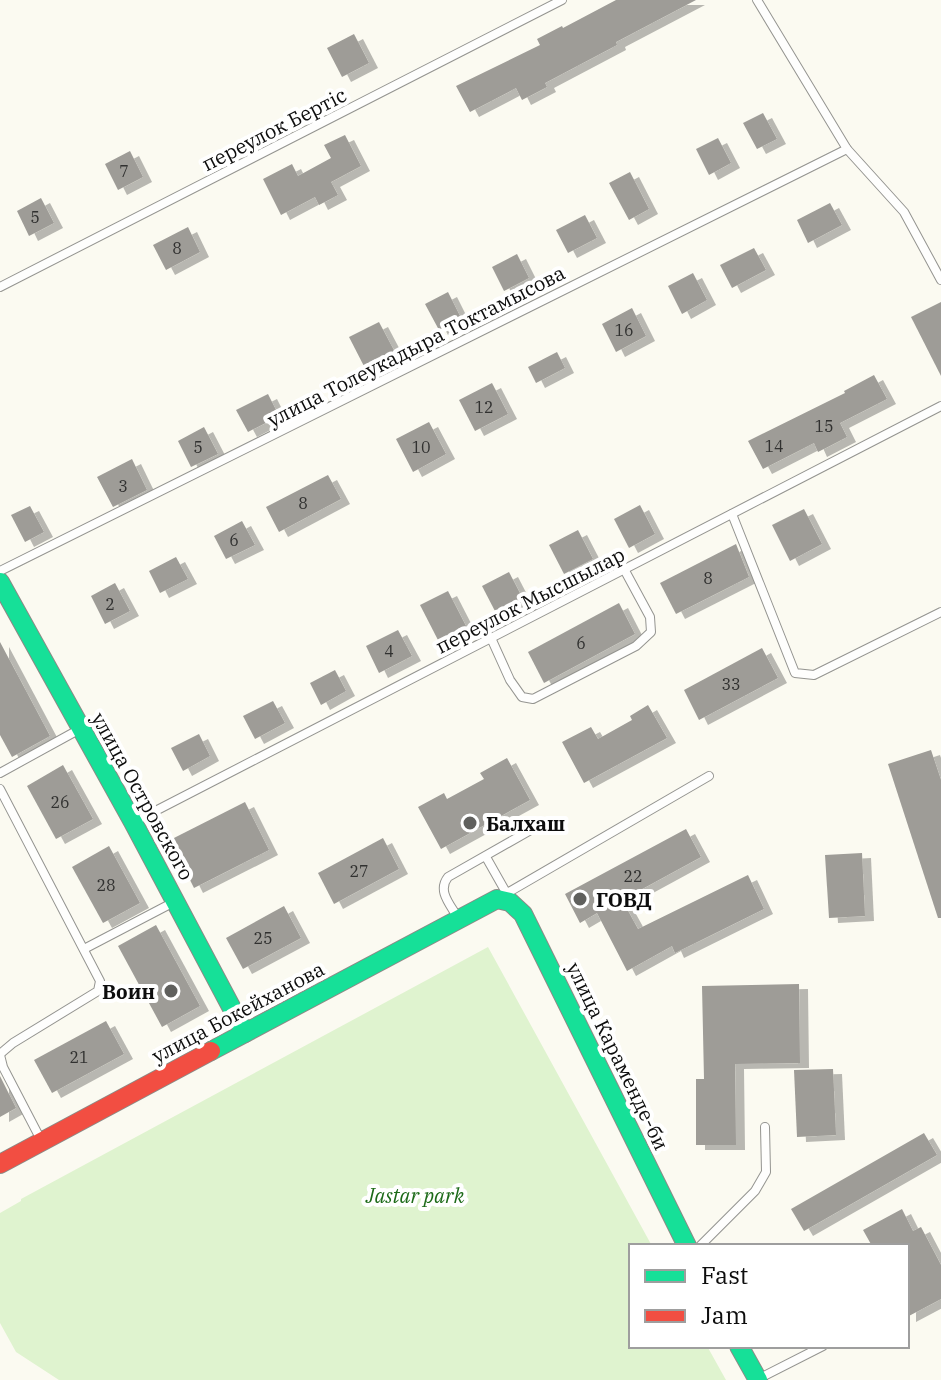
<svg xmlns="http://www.w3.org/2000/svg" width="941" height="1380" font-family="'IBM Plex Serif',serif">
	<style>
		.green { fill: #dff3cf }
		.building { fill: #9e9c97; filter: url(#shadow) }
		.lines { fill: none; stroke-linecap: round; stroke-linejoin: round }
		.lane-casing { stroke: #949490; stroke-width: 10 }
		.fast-casing { stroke: #8b8a86; stroke-width: 20 }
		.jam-casing { stroke: #8b8a86; stroke-width: 20 }
		.lane { stroke: #fefefd; stroke-width: 8 }
		.fast { stroke: #16e098; stroke-width: 18 }
		.jam { stroke: #f24e42; stroke-width: 18 }
		.poi-dot { fill: #60605d; stroke: #fff; stroke-width: 3 }
		.labels { text-anchor: middle; dominant-baseline: central; stroke-width: 8; stroke-linejoin: round; paint-order: stroke }
		.number-label { font-size: 16px; fill: #313130 }
		.street-label { font-size: 20px; fill: #0d0d0d; stroke: #fff }
		.poi-label { font-size: 20px; font-weight: bold; fill: #0d0d0d; stroke: #fff; text-anchor: start }
		.park-label { font-size: 20px; font-style: italic; fill: #1c6a18; stroke: #fff }
	</style>
	<defs>
		<filter id="shadow"><feDropShadow dx="9" dy="5" stdDeviation="0" flood-color="#0004"/></filter>
	</defs>
	<rect width="100%" height="100%" fill="#fbfaf1"/>
	<path class="green" d="M488,947L652,1246H631V1346H707L726,1380H59L16,1352L0,1323V1213L21,1201V1199Z"/>
	<g class="building">
		<path d="M616,0H696L616,42L617,45L545,83L547,87L522,100L516,88L470,112L456,86L540,45L537,39L562,26L563,28Z"/>
		<path d="M354,34L369,63L342,77L327,48Z"/>
		<path d="M763,113L777,139L757,149L743,123Z"/>
		<path d="M345,135L361,166L331,182L338,195L319,205L315,197L281,215L263,179L292,164L298,176L331,158L324,145Z"/>
		<path d="M718,138L731,163L709,175L696,149Z"/>
		<path d="M130,151L143,177L118,190L105,164Z"/>
		<path d="M630,172L649,209L629,220L609,183Z"/>
		<path d="M41,198L54,223L29,236L17,211Z"/>
		<path d="M830,203L842,225L808,243L797,220Z"/>
		<path d="M585,215L597,238L568,253L556,230Z"/>
		<path d="M188,227L200,252L166,270L153,245Z"/>
		<path d="M754,248L766,270L732,288L720,265Z"/>
		<path d="M517,254L529,278L504,291L492,267Z"/>
		<path d="M693,273L707,300L682,314L668,286Z"/>
		<path d="M448,292L461,318L439,330L425,304Z"/>
		<path d="M941,302V376L911,317Z"/>
		<path d="M632,308L646,336L616,352L602,324Z"/>
		<path d="M379,322L398,358L368,374L349,337Z"/>
		<path d="M557,352L565,368L536,383L528,367Z"/>
		<path d="M874,375L887,399L840,423L847,437L818,452L814,443L763,469L748,441L845,393L844,391Z"/>
		<path d="M492,383L508,414L475,431L459,400Z"/>
		<path d="M268,394L279,416L248,432L236,410Z"/>
		<path d="M429,422L446,454L413,472L396,439Z"/>
		<path d="M204,427L218,454L191,467L178,441Z"/>
		<path d="M132,459L147,490L113,507L97,477Z"/>
		<path d="M328,475L341,499L279,532L266,507Z"/>
		<path d="M640,505L655,534L629,548L614,519Z"/>
		<path d="M30,506L44,532L25,542L11,515Z"/>
		<path d="M804,509L822,544L790,561L772,525Z"/>
		<path d="M242,521L255,545L226,559L214,536Z"/>
		<path d="M578,530L593,559L564,574L549,545Z"/>
		<path d="M736,544L749,577L676,614L660,583Z"/>
		<path d="M176,557L188,579L160,593L149,571Z"/>
		<path d="M509,572L524,601L497,615L482,586Z"/>
		<path d="M115,583L130,611L105,624L91,596Z"/>
		<path d="M448,591L467,628L439,642L420,605Z"/>
		<path d="M619,603L635,634L544,683L528,652Z"/>
		<path d="M398,630L412,656L379,673L366,646Z"/>
		<path d="M0,642L50,736L12,757L0,735Z"/>
		<path d="M762,648L778,678L699,720L684,690Z"/>
		<path d="M335,670L346,691L321,705L310,683Z"/>
		<path d="M273,701L285,723L255,739L243,716Z"/>
		<path d="M648,705L667,738L584,783L562,742L591,727L598,739L632,720L630,716Z"/>
		<path d="M199,734L210,756L183,771L171,748Z"/>
		<path d="M931,750L941,780V918H938L888,764Z"/>
		<path d="M507,758L530,800L441,849L418,807L444,793L447,799L484,779L480,773Z"/>
		<path d="M63,765L93,819L56,839L27,786Z"/>
		<path d="M245,802L269,850L194,888L170,840Z"/>
		<path d="M686,829L701,857L622,900L638,929L748,875L764,909L675,953L672,946L627,971L597,913L580,923L565,894Z"/>
		<path d="M383,838L399,869L334,904L318,873Z"/>
		<path d="M109,846L140,903L103,923L72,867Z"/>
		<path d="M862,853L865,916L829,918L825,855Z"/>
		<path d="M284,906L301,938L243,969L226,938Z"/>
		<path d="M156,925L200,1006L162,1027L118,946Z"/>
		<path d="M799,984L800,1063L735,1064L736,1145H696V1079H704L702,986Z"/>
		<path d="M106,1021L124,1054L52,1093L34,1060Z"/>
		<path d="M833,1069L836,1135L797,1137L794,1070Z"/>
		<path d="M0,1076L16,1108L0,1117Z"/>
		<path d="M924,1133L937,1155L804,1231L791,1209Z"/>
		<path d="M902,1209L913,1231L921,1227L941,1265V1299L907,1317V1246H872L863,1230Z"/>
	</g>
	<g class="lines">
		<defs>
			<g id="lane">
				<path d="M757,0L847,149L904,212L941,280"/>
				<path d="M0,287L562,0"/>
				<path d="M732,514L795,673L814,675L941,612"/>
				<path d="M0,571L847,149"/>
				<path d="M491,638L510,680L522,697L533,699L636,646L651,632L650,617L624,569"/>
				<path d="M0,773L80,729"/>
				<path d="M0,789L100,981L98,991L13,1043L0,1054"/>
				<path d="M134,822L941,406"/>
				<path d="M486,857L507,894"/>
				<path d="M502,896L709,776"/>
				<path d="M458,918C450,904 437,891 448,877L543,823"/>
				<path d="M84,949L174,902"/>
				<path d="M0,1055L3,1067L41,1140"/>
				<path d="M700,1246L755,1191L766,1172L765,1127"/>
				<path d="M760,1378L823,1346"/>
			</g>
			<g id="fast">
				<path d="M0,582L133,822L245,1033"/>
				<path d="M211,1051L497,899L510,902L523,914L687,1246"/>
				<path d="M739,1346L758,1380"/>
			</g>
			<path id="jam" d="M0,1164L211,1051"/>
		</defs>
		<use href="#lane" class="lane-casing"/>
		<use href="#fast" class="fast-casing"/>
		<use href="#jam" class="jam-casing"/>
		<use href="#lane" class="lane"/>
		<use href="#fast" class="fast"/>
		<use href="#jam" class="jam"/>
	</g>
	<g class="poi-dot">
		<circle cx="470" cy="823" r="8"/>
		<circle cx="580" cy="899" r="8"/>
		<circle cx="171" cy="991" r="8"/>
	</g>
	<g class="labels">
		<g class="number-label">
			<text x="124" y="171">7</text>
			<text x="35" y="217">5</text>
			<text x="177" y="248">8</text>
			<text x="624" y="330">16</text>
			<text x="484" y="407">12</text>
			<text x="824" y="426">15</text>
			<text x="774" y="446">14</text>
			<text x="198" y="447">5</text>
			<text x="421" y="447">10</text>
			<text x="123" y="486">3</text>
			<text x="303" y="503">8</text>
			<text x="234" y="540">6</text>
			<text x="708" y="578">8</text>
			<text x="110" y="604">2</text>
			<text x="581" y="643">6</text>
			<text x="389" y="651">4</text>
			<text x="731" y="684">33</text>
			<text x="60" y="802">26</text>
			<text x="359" y="871">27</text>
			<text x="633" y="876">22</text>
			<text x="106" y="885">28</text>
			<text x="263" y="938">25</text>
			<text x="79" y="1057">21</text>
		</g>
		<g class="street-label">
			<text transform="translate(274 129) rotate(-27)">переулок Бертіс</text>
			<text transform="translate(416 346) rotate(-27)">улица Толеукадыра Токтамысова</text>
			<text transform="translate(530 600) rotate(-27)">переулок Мысшылар</text>
			<text transform="translate(143 796) rotate(61)">улица Островского</text>
			<text transform="translate(238 1012) rotate(-28)">улица Бокейханова</text>
			<text transform="translate(618 1056) rotate(64)">улица Караменде-би</text>
		</g>
		<g class="poi-label">
			<text x="486" y="823">Балхаш</text>
			<text x="596" y="899">ГОВД</text>
			<text x="155" y="991" text-anchor="end">Воин</text>
		</g>
		<g class="park-label">
			<text x="415" y="1195">Jastar park</text>
		</g>
	</g>
	<rect x="629" y="1244" width="280" height="104" fill="#ffffff" stroke="#9e9e9e" stroke-width="2"/>
	<rect x="645" y="1270" width="40" height="12" fill="#16e098" stroke="#9e9e9e" stroke-width="2"/>
	<text x="701" y="1284" font-size="24" fill="#0d0d0d">Fast</text>
	<rect x="645" y="1310" width="40" height="12" fill="#f24e42" stroke="#9e9e9e" stroke-width="2"/>
	<text x="701" y="1324" font-size="24" fill="#0d0d0d">Jam</text>
</svg>
